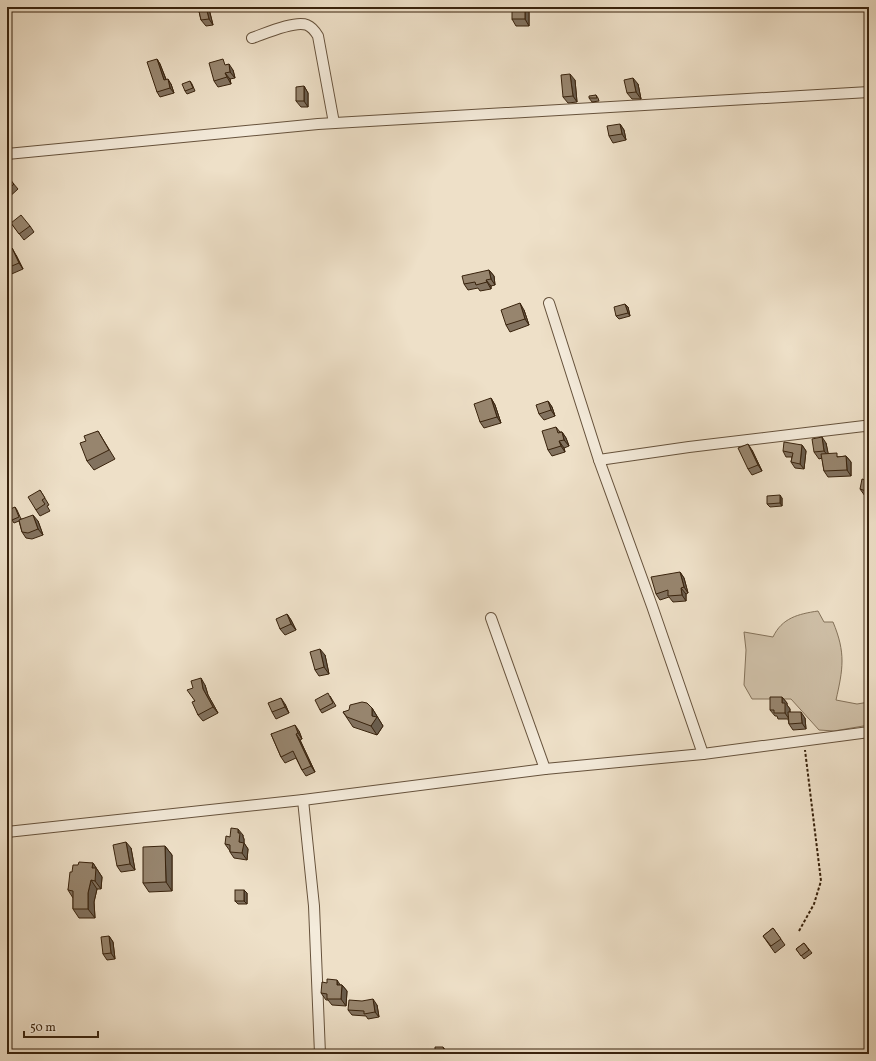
<svg xmlns="http://www.w3.org/2000/svg" width="876" height="1061" font-family="Vollkorn,serif">
	<style>
		.green { fill: #cfc0a8; stroke: #84725a }
		.lines { fill: none; stroke-linecap: round; stroke-linejoin: round }
		.street-casing { stroke: #66523c; stroke-width: 12 }
		.path { stroke: #39230d; stroke-width: 2; stroke-dasharray: 3 2; stroke-linecap: butt }
		.street { stroke: #f4ebdb; stroke-width: 10 }
		.wall { fill: #82725f; stroke: #39230d }
		.shaded-wall { fill: #6a5d4d; stroke: #39230d }
		.building { fill: #97856e; stroke: #39230d }
	</style>
	<rect width="100%" height="100%" fill="#eee0c8"/>
	<filter id="stains"><feTurbulence type="fractalNoise" baseFrequency=".005" numOctaves="4"/><feColorMatrix values="0 0 0 0 .2 0 0 0 0 .09 0 0 0 0 .02 0 0 0 .5 -.17"/></filter>
	<radialGradient id="worn" r=".72"><stop offset=".6" stop-color="#630" stop-opacity="0"/><stop offset="1" stop-color="#630" stop-opacity=".3"/></radialGradient>
	<path class="green" d="M818,611L824,622H833C846,653 843,669 836,700L857,704L869,702V725L834,731L819,730L791,699H752L744,685L746,650L744,632L773,637C782,618 798,614 818,611Z"/>
	<g class="lines">
		<defs>
			<g id="street">
				<path d="M252,38C264,34 295,20 307,25C312,27 315,31 318,36L334,123"/>
				<path d="M7,154L318,124L869,92"/>
				<path d="M549,303L599,460L652,606L703,754"/>
				<path d="M599,460L689,447L864,426L869,427"/>
				<path d="M491,618L545,769"/>
				<path d="M303,800L314,906L320,1054"/>
				<path d="M7,832L303,800L545,769L703,754L869,732"/>
			</g>
		</defs>
		<use href="#street" class="street-casing"/>
		<path class="path" d="M799,931L814,904L821,881L805,750"/>
		<use href="#street" class="street"/>
	</g>
	<g class="wall">
		<path d="M198,7H208L209,9L213,25L206,26L201,20Z"/>
		<path d="M529,12V26H516L512,19Z"/>
		<path d="M157,59L160,64L166,79L171,84L174,93L160,97L157,92Z"/>
		<path d="M227,64L233,70L235,78L230,79L231,84L218,87L214,81Z"/>
		<path d="M575,80L577,102L568,103L563,97Z"/>
		<path d="M190,81L192,84L195,91L187,94L185,91Z"/>
		<path d="M638,84L641,99H632L627,93Z"/>
		<path d="M304,86L308,93V107H301L296,101Z"/>
		<path d="M596,95L598,98L599,101L592,102L589,98Z"/>
		<path d="M620,124L624,130L626,140L613,143L609,136Z"/>
		<path d="M7,176L18,189L7,199Z"/>
		<path d="M11,223L30,226L34,232L24,240Z"/>
		<path d="M7,251L16,255L23,269L7,276Z"/>
		<path d="M489,270L494,276L495,285L491,286V289L480,291L478,288L468,290L464,284Z"/>
		<path d="M628,307L630,316L619,319L616,316Z"/>
		<path d="M524,310L529,325L510,332L506,325Z"/>
		<path d="M491,398L495,405L501,423L484,428L480,422Z"/>
		<path d="M548,401L552,407L555,416L544,420L539,414Z"/>
		<path d="M556,427L560,432H562L566,438L569,446L564,448L565,452L552,456L548,450Z"/>
		<path d="M98,431L104,441L115,459L94,470L87,461L86,441Z"/>
		<path d="M826,443L828,454L839,457L846,456L851,462V476L828,477L824,471L822,458L819,459L814,452Z"/>
		<path d="M802,445L806,451L804,469L795,468L791,462L792,457H786L783,451Z"/>
		<path d="M752,450L762,471L752,475L748,469Z"/>
		<path d="M869,481V498L865,496L860,489Z"/>
		<path d="M40,490L49,505L47,506L50,511L40,516L36,510Z"/>
		<path d="M782,498V506L770,507L767,504Z"/>
		<path d="M15,507L17,510L21,519L38,521L43,535L32,539L26,538L22,532L19,521L14,523L12,520Z"/>
		<path d="M680,572L684,578L688,593L686,594V601L673,602L669,597L660,600L656,594Z"/>
		<path d="M287,614L291,620L296,630L285,635L280,629Z"/>
		<path d="M325,655L329,674L319,676L315,670Z"/>
		<path d="M205,685L208,695L218,713L203,721L198,715L194,701Z"/>
		<path d="M330,696L336,706L322,713L320,710Z"/>
		<path d="M782,697L787,703V705L790,709V712L805,718L806,729L793,730L789,724L788,719H778L777,716H775L770,710Z"/>
		<path d="M285,704L289,713L276,719L272,712Z"/>
		<path d="M372,708L383,726L377,735L353,727L343,712Z"/>
		<path d="M299,731L302,739L300,740L315,772L306,776L302,770L296,758L285,763L281,757L271,734Z"/>
		<path d="M243,835V837L244,839V843L248,849L247,860L234,858L230,852V851L225,844L230,837Z"/>
		<path d="M165,846L172,855V891L149,892L143,883Z"/>
		<path d="M131,848L135,870L121,872L117,866Z"/>
		<path d="M93,863L102,877L101,889H97L94,902L95,918H79L73,909V898L68,890L72,872L78,865Z"/>
		<path d="M244,890L247,893V904H238L235,901Z"/>
		<path d="M773,928L785,945L775,953L763,936Z"/>
		<path d="M109,936L113,942L115,959L107,960L103,954Z"/>
		<path d="M804,943L812,953L804,959L796,949Z"/>
		<path d="M341,985H342L347,991L346,1006L332,1005L328,1000H326L321,993Z"/>
		<path d="M377,1005L379,1017L368,1019L366,1016L352,1015L348,1010Z"/>
	</g>
	<g class="shaded-wall">
		<path d="M206,7H208L209,9L213,25L209,19Z"/>
		<path d="M525,7H526L529,12V26L525,19Z"/>
		<path d="M157,59L160,64L168,85L164,80Z"/>
		<path d="M229,64L233,70L235,78L230,72Z"/>
		<path d="M225,73L230,79L231,84L227,77Z"/>
		<path d="M570,74L575,80L577,102L573,96Z"/>
		<path d="M633,78L638,84L641,99L636,92Z"/>
		<path d="M168,79L171,84L174,93L170,88Z"/>
		<path d="M304,86L308,93V107L304,101Z"/>
		<path d="M620,124L624,130L626,140L622,134Z"/>
		<path d="M12,248L16,255L23,269L19,263Z"/>
		<path d="M489,270L494,276L495,285L491,279Z"/>
		<path d="M486,280L491,286V289L487,282Z"/>
		<path d="M520,303L524,310L529,325L525,319Z"/>
		<path d="M625,304L628,307L630,316L628,313Z"/>
		<path d="M491,398L495,405L501,423L497,417Z"/>
		<path d="M548,401L552,407L555,416L551,410Z"/>
		<path d="M562,432L566,438L569,446L564,440Z"/>
		<path d="M822,437L826,443L829,457L824,451Z"/>
		<path d="M559,441L564,448L565,452L561,446Z"/>
		<path d="M748,444L752,450L762,471L758,465Z"/>
		<path d="M802,445L806,451L804,469L800,464Z"/>
		<path d="M846,456L851,462V476L847,470Z"/>
		<path d="M780,495L782,498V506L780,503Z"/>
		<path d="M33,515L38,521L43,535L38,529Z"/>
		<path d="M680,572L684,578L688,593L684,587Z"/>
		<path d="M681,588L686,594V601L682,595Z"/>
		<path d="M287,614L291,620L296,630L291,624Z"/>
		<path d="M320,649L325,655L329,674L324,667Z"/>
		<path d="M201,678L205,685L208,695L218,713L213,707L203,689Z"/>
		<path d="M782,697L787,703V705L790,709L789,719L785,713L782,703Z"/>
		<path d="M281,698L285,704L289,713L285,707Z"/>
		<path d="M372,708L383,726L377,735L371,726L372,716Z"/>
		<path d="M801,712L805,718L806,729L802,723Z"/>
		<path d="M295,725L299,731L302,739L298,733Z"/>
		<path d="M296,734L300,740L315,772L311,766Z"/>
		<path d="M238,829L243,835V837L244,839V843L248,849L247,860L242,853L239,842Z"/>
		<path d="M126,842L131,848L135,870L130,864Z"/>
		<path d="M165,846L172,855V891L166,882Z"/>
		<path d="M93,863L102,877L101,889L95,881L92,868Z"/>
		<path d="M91,880L97,889L94,902L95,918L88,909V893Z"/>
		<path d="M244,890L247,893V904L244,901Z"/>
		<path d="M109,936L113,942L115,959L111,953Z"/>
		<path d="M337,980L341,986L337,985Z"/>
		<path d="M342,985L347,991L346,1006L341,999Z"/>
		<path d="M373,999L377,1005L379,1017L375,1012Z"/>
		<path d="M443,1047L449,1054H446L444,1050Z"/>
	</g>
	<g class="building">
		<path d="M198,7H206L209,19L201,20Z"/>
		<rect x="512" y="7" width="13" height="12"/>
		<path d="M157,59L164,80L168,79L170,88L157,92L147,62Z"/>
		<path d="M223,59L225,65L229,64L230,72L225,73L227,77L214,81L209,63Z"/>
		<path d="M570,74L573,96L563,97L561,75Z"/>
		<path d="M633,78L636,92L627,93L624,80Z"/>
		<path d="M190,81L193,88L185,91L182,84Z"/>
		<path d="M304,86V101H296V87Z"/>
		<path d="M596,95L597,98H589V96Z"/>
		<path d="M620,124L622,134L609,136L607,126Z"/>
		<path d="M7,176L14,184L7,191Z"/>
		<path d="M21,215L30,226L19,234L11,223Z"/>
		<path d="M12,248L19,263L7,268V251Z"/>
		<path d="M489,270L491,279L486,280L487,282L476,285L475,282L464,284L462,276Z"/>
		<path d="M520,303L525,319L506,325L501,310Z"/>
		<path d="M625,304L628,313L616,316L614,307Z"/>
		<path d="M491,398L497,417L480,422L474,404Z"/>
		<path d="M548,401L551,410L539,414L536,405Z"/>
		<path d="M556,427L558,433L562,432L564,440L559,441L561,446L548,450L542,431Z"/>
		<path d="M98,431L109,450L87,461L80,443L86,441L84,436Z"/>
		<path d="M822,437L824,451L814,452L812,439Z"/>
		<path d="M784,442L802,445L800,464L791,462L793,453L783,451Z"/>
		<path d="M748,444L758,465L748,469L738,448Z"/>
		<path d="M837,453V457L846,456L847,470L824,471L821,454Z"/>
		<path d="M862,479L869,481V492L860,489Z"/>
		<path d="M40,490L45,498L42,500L45,504L36,510L28,497Z"/>
		<path d="M780,495V503L767,504V496Z"/>
		<path d="M15,507L19,517L12,520L8,510Z"/>
		<path d="M33,515L38,529L28,533L22,532L19,520Z"/>
		<path d="M680,572L684,587L681,588L682,595L668,596V590L656,594L651,577Z"/>
		<path d="M287,614L291,624L280,629L276,619Z"/>
		<path d="M320,649L324,667L315,670L310,652Z"/>
		<path d="M201,678L203,689L213,707L198,715L192,702L195,701L187,690L193,688L191,681Z"/>
		<path d="M328,693L333,703L320,710L315,700Z"/>
		<path d="M770,697H782V703H785V713H774V710H770Z"/>
		<path d="M281,698L285,707L272,712L268,703Z"/>
		<path d="M362,702L367,703L372,708V716L377,717L371,726L347,717L343,712L349,710L350,705Z"/>
		<path d="M788,712H801L802,723L789,724Z"/>
		<path d="M295,725L298,733L296,734L311,766L302,770L293,751L281,757L271,734Z"/>
		<path d="M231,828L238,829V833H240L239,842L244,843L242,853L230,852V845L225,844L226,836L230,837Z"/>
		<path d="M126,842L130,864L117,866L113,845Z"/>
		<path d="M165,846L166,882L143,883V847Z"/>
		<path d="M79,862L93,863L92,868H96L95,881L91,880L88,893V909H73V891L68,890L70,872H72L73,865H78Z"/>
		<rect x="235" y="890" width="9" height="11"/>
		<path d="M773,928L781,939L771,946L763,936Z"/>
		<path d="M109,936L111,953L103,954L101,937Z"/>
		<path d="M804,943L809,950L801,956L796,949Z"/>
		<path d="M327,979L337,980V985H342L341,999H327V994L321,993L322,982L327,983Z"/>
		<path d="M373,999L375,1012L364,1014V1011L348,1010L349,1000L362,1001Z"/>
		<path d="M435,1047H443L444,1050H446V1054H431L430,1050H435Z"/>
		<rect x="158" y="1050" width="9" height="4"/>
	</g>
	<rect width="876" height="1061" fill="none" stroke="#eee0c8" stroke-width="24"/>
	<rect x="8" y="8" width="860" height="1045" fill="none" stroke="#39230d" stroke-width="2"/>
	<rect x="12" y="12" width="852" height="1037" fill="none" stroke="#39230d"/>
	<path d="M24 1031v6h74v-6" fill="none" stroke="#39230d" stroke-width="2"/>
	<text x="30" y="1031" font-size="12" fill="#39230d" stroke="#f4ebdb" stroke-width="3" paint-order="stroke">50 m</text>
	<rect width="100%" height="100%" filter="url(#stains)"/>
	<rect width="100%" height="100%" fill="url(#worn)"/>
</svg>
